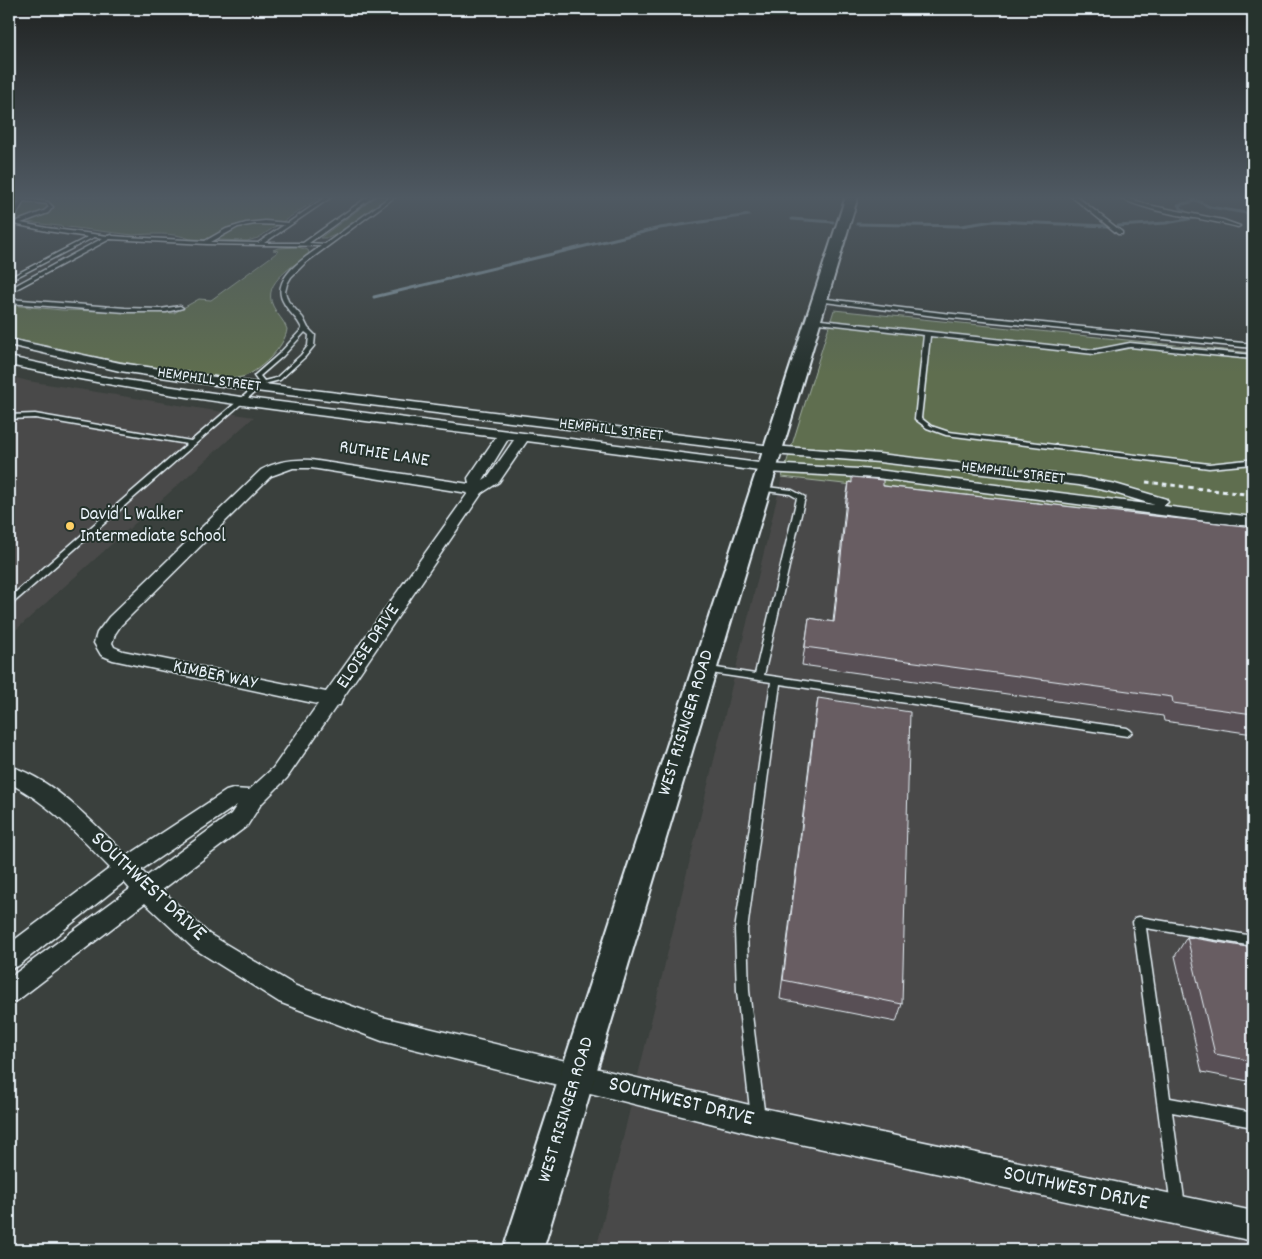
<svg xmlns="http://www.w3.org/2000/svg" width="1262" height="1259" font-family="Dekko,sans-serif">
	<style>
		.built { fill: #484948 }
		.green { fill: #5f6e50; stroke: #a4b0a4 }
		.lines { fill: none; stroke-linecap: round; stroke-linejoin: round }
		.stream { stroke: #889ca5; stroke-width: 3 }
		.lane-casing { stroke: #e8f1f8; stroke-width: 3 }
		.street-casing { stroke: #e8f1f8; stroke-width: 3 }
		.secondary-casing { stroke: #e8f1f8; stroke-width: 4 }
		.path { stroke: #e8f1f8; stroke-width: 3; stroke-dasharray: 4.5 4; stroke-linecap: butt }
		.lane { fill: #26332d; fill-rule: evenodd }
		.street { fill: #26332d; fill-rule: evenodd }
		.secondary { fill: #26332d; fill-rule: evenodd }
		.wall { fill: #595054; stroke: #e8f1f8 }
		.building { fill: #675d62; stroke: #e8f1f8 }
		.poi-dot { fill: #ffd166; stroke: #26332d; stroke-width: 2 }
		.labels { text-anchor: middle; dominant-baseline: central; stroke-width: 4; stroke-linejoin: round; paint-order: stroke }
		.far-street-label { font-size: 16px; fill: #e8f1f8; stroke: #26332d }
		.street-label { font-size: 19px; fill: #e8f1f8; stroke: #26332d }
		.poi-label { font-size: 19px; fill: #e8f1f8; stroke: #26332d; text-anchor: start }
		.near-street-label { font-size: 22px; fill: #e8f1f8; stroke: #26332d }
	</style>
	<rect width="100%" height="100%" fill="#3a403d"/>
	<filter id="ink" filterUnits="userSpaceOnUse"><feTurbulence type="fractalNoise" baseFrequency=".02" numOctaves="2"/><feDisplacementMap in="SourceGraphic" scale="10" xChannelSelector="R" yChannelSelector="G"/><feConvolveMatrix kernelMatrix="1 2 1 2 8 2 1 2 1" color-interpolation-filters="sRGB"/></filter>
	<g filter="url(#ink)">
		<g class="built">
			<path d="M9,376L28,381L254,417L9,636Z"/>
			<path d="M782,477L1253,530V1250H596Z"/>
		</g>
		<g class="green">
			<path d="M9,196H322L258,238L247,241L190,239C174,232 150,234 133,235L34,223L9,218Z"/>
			<path d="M377,196H389L335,235L328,238H320Z"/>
			<path d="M278,248L298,247L308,250L309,253C296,266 261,281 273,306C277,315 284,320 287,329C286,346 258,373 242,377C227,381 208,375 193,373C130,365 70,352 9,338V305L62,310L174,313L199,299L211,300L279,251L273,250Z"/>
			<path d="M834,310L1253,353V530L782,477Z"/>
		</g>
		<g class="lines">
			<g class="stream">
				<path d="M1188,196L1210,207L1253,214"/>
				<path d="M1187,214L1178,205L1195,201"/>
				<path d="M792,219L833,222"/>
				<path d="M857,224L961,226L993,221L1107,226"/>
				<path d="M1118,226L1166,223L1194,218L1190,216"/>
				<path d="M374,297L660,228L749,215"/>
			</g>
			<defs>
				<g id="lane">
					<path d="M327,196H333L264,243H303L369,196H374L309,243L325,244L391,196H396L305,263L291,277L287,284L285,292L288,301L303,318L308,328L315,335L314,346L305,357L280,380L264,384L12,604L9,605V598L187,444L35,418L9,419V415L35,414L191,441L259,383L254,376L255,375L279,354L302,329C298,318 289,313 284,303C269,279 305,258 321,246L207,244L110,239L9,293V289L103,238L94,237L9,281V278L88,237L47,231L9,223V220L20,201L9,199V197L48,202L53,207L48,213L21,223L47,228L108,236L111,235L113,236L126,237L205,241L226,229L246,223L265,221L288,223ZM24,201L47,204L49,207L44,211L15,222L13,221ZM255,224L284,225L258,243L211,242L238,227ZM305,332L309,335L308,346L301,355L276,378L264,381L260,376L283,356Z"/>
					<path d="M1071,196H1076L1122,232V234H1118Z"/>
					<path d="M1116,196H1123L1148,205L1223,220L1240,226L1238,227C1200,217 1150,214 1116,196Z"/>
					<path d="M819,298L943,313L1253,344V348L943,317L817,301L816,300Z"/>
					<path d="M9,299L125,308L160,309L180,306L183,308L166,312H125L9,303Z"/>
					<path d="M812,319L1094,350L1130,343L1253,355V359L1130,347L1094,354L930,336L921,418L931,426L949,432L1209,464L1247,460H1253V464L1209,468L946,435L927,428L915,419L924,335L810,322V320Z"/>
					<path d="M758,486L792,490L805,497L764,675L1127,728L1130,730L1132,732L1130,734L1127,736L780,684L747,930L749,991L765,1118L763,1123L758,1125L753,1123L751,1118L737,991L735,930L771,682L704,672L699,669L704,666L755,674L797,498L790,494L758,490Z"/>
					<path d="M1139,917L1253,936V946L1146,928L1170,1098L1253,1113V1127L1172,1112L1185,1206L1183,1211L1178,1213L1173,1211L1171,1206L1133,922L1135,918Z"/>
				</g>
				<path id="street" d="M9,339L120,363L256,383L772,446L879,454L1079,477L1115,484L1166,499L1168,502L1163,506L1253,517V527L877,478L767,472L527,441L499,482L482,493L342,699L340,705H337L287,778L261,804L247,826L162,890L209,934L296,986L382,1017L758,1107L1253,1211V1241L758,1135L382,1041L279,1002L193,948L145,903L18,1000L9,1003V978L130,889L124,882L18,966L9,969V944L110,868C79,836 49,803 9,783V766C54,779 94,824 127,856L226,791L233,789L249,790L273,768L318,704L113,660L101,655L94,643L97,633L109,617L261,470C277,461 293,459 311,460L469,484L468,478L496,437C333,417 169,399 9,365V357L98,376L241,397L767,464L877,470L1155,505L1108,491L1079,485L879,462L772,454L256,391L120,371L9,345ZM508,439L514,440L489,476L483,480ZM293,468H311L468,493L326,692L123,651L114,647L112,643L115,634L121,625L271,476ZM237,805L231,814L147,876L141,870Z"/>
				<path id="secondary" d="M846,196H858L543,1250H503Z"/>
			</defs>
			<use href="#lane" class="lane-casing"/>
			<use href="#street" class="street-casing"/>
			<use href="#secondary" class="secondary-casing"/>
			<path class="path" d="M1146,482L1253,495"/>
			<use href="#lane" class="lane"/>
			<use href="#street" class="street"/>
			<use href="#secondary" class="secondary"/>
		</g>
		<g class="wall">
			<path d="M849,482L1253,527V734L1164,721L1163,716L802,665L809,618L833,622L846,499Z"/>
			<path d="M818,698L902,1004L896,1022L780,999L815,717Z"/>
			<path d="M1187,937L1253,948V1082L1202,1072L1175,956Z"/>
		</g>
		<g class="building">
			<path d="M852,477L883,480V486L1253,527V714L1173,703L1172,697L805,647L809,618L834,622L849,482L852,483Z"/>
			<path d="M818,698L910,712L902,1004L783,980Z"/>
			<path d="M1187,937L1253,948V1061L1215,1054Z"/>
		</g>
	</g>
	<linearGradient id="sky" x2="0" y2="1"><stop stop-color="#202322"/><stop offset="0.53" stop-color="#4f5962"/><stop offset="1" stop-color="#4f5962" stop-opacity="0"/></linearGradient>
	<rect width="1262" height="373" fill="url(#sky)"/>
	<circle class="poi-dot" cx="70" cy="526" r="5"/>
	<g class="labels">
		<g class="far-street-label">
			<text transform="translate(209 380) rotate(8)">HEMPHILL STREET</text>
			<text transform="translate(611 430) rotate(7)">HEMPHILL STREET</text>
			<text transform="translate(1013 473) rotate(7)">HEMPHILL STREET</text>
		</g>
		<g class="street-label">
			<text transform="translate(384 455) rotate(9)">RUTHIE LANE</text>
			<text transform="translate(369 647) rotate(-56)">ELOISE DRIVE</text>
			<text transform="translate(215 676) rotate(12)">KIMBER WAY</text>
			<text transform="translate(687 723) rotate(-73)">WEST RISINGER ROAD</text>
			<text transform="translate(567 1110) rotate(-73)">WEST RISINGER ROAD</text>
		</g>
		<g class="poi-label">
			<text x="80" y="515">David L Walker<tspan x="80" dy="22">Intermediate School</tspan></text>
		</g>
		<g class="near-street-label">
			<text transform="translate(148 887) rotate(43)">SOUTHWEST DRIVE</text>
			<text transform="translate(681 1102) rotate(14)">SOUTHWEST DRIVE</text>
			<text transform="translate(1076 1189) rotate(12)">SOUTHWEST DRIVE</text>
		</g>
	</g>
	<rect width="1262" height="1259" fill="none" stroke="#26332d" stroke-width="30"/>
	<rect x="15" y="15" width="1232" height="1229" fill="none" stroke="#e8f1f8" stroke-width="2" filter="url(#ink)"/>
</svg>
